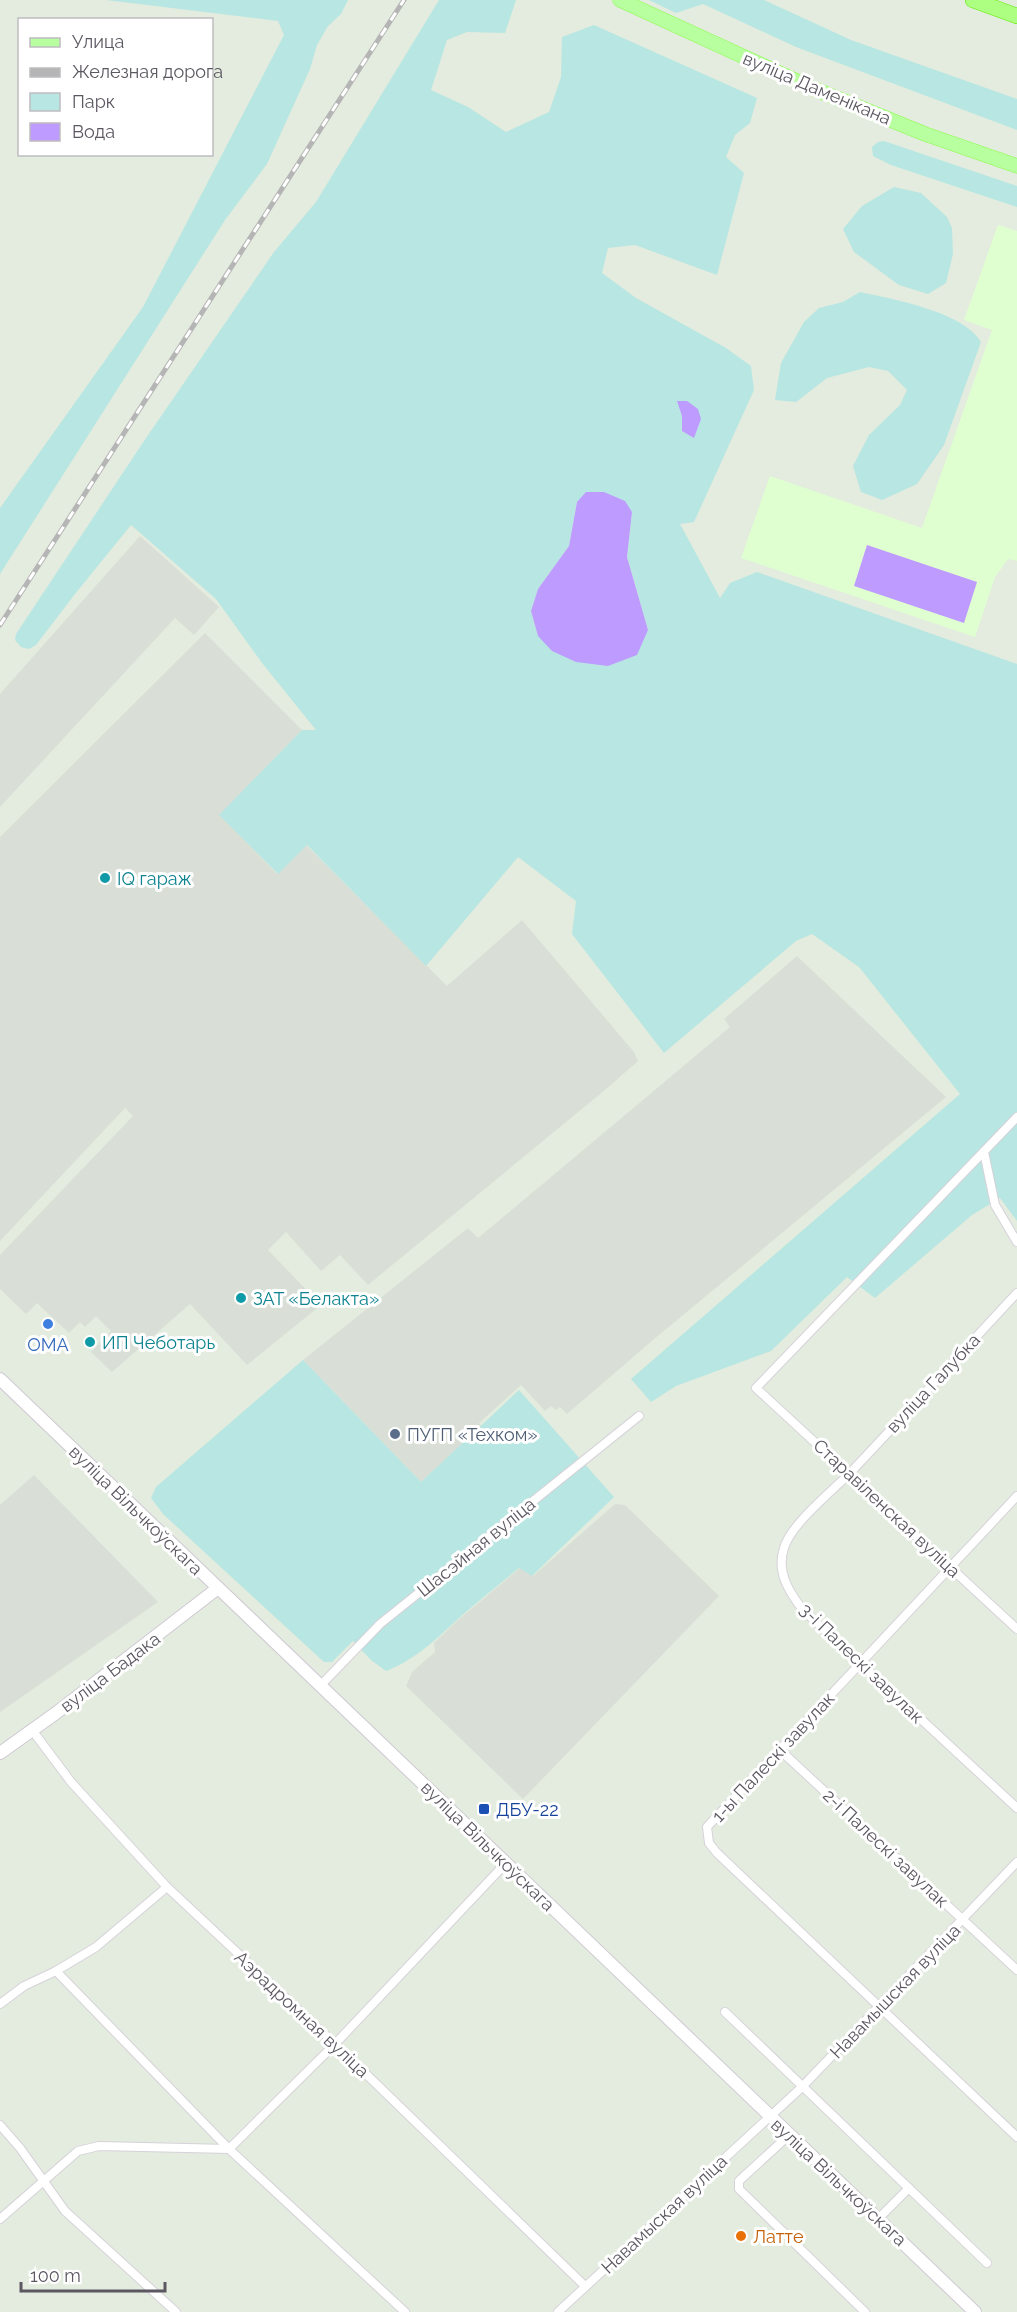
<svg xmlns="http://www.w3.org/2000/svg" width="1017" height="2312" font-family="Raleway,sans-serif">
	<style>
		.commercial { fill: #dfffd0 }
		.industrial { fill: #d9dfd6 }
		.green { fill: #b8e6e2; fill-rule: evenodd }
		.water { fill: #be9bff }
		.lines { fill: none; stroke-linecap: round; stroke-linejoin: round }
		.street-casing { stroke: #d6d2da; stroke-width: 10 }
		.secondary-casing { stroke: #cfc9d4; stroke-width: 14 }
		.primary-casing { stroke: #8afb48; stroke-width: 15 }
		.highway-casing { stroke: #5eea00; stroke-width: 16 }
		.street { stroke: #fff; stroke-width: 8 }
		.secondary { stroke: #fff; stroke-width: 12 }
		.primary { stroke: #b8ffa0; stroke-width: 14 }
		.highway { stroke: #adff82; stroke-width: 15 }
		.rail-casing { stroke: #b6b5b6; stroke-width: 5 }
		.rail { stroke: #fff; stroke-width: 3; stroke-dasharray: 9; stroke-linecap: butt }
		.culture-dot { fill: #0f9aa8; stroke: #fff; stroke-width: 2 }
		.shop-dot { fill: #3f7fe0; stroke: #fff; stroke-width: 2 }
		.service-dot { fill: #5c6f8a; stroke: #fff; stroke-width: 2 }
		.transit-dot { fill: #1a4fb4; stroke: #fff; stroke-width: 2 }
		.food-dot { fill: #e8710a; stroke: #fff; stroke-width: 2 }
		.labels { text-anchor: middle; dominant-baseline: central; stroke-width: 6; stroke-linejoin: round; paint-order: stroke }
		.street-label { font-size: 18px; fill: #5c5761; stroke: #fff }
		.culture-label { font-size: 18px; fill: #0d838f; stroke: #fff; text-anchor: start }
		.shop-label { font-size: 18px; fill: #366cbe; stroke: #fff }
		.service-label { font-size: 18px; fill: #4e5e75; stroke: #fff; text-anchor: start }
		.transit-label { font-size: 18px; fill: #164399; stroke: #fff; text-anchor: start }
		.food-label { font-size: 18px; fill: #c56008; stroke: #fff; text-anchor: start }
	</style>
	<rect width="100%" height="100%" fill="#e3ecde"/>
	<path class="commercial" d="M998,225L1017,231V561L1008,559L995,577L975,637L741,558L770,476L922,528L992,330L964,320Z"/>
	<g class="industrial">
		<path d="M140,536L219,607L194,635L175,618L0,807V694Z"/>
		<path d="M205,633L302,730L220,815L277,874L306,845L447,986L522,920L634,1052L638,1061L605,1090L368,1285L340,1255L321,1271L286,1232L268,1250L321,1305L247,1365L190,1304L112,1372L91,1352L111,1331L96,1316L85,1327L80,1322L69,1333L37,1303L26,1314L0,1289V1255L133,1116L125,1108L0,1241V837Z"/>
		<path d="M797,956L946,1097L653,1340L567,1414L560,1407L556,1410L551,1406L545,1411L521,1385L479,1423L482,1427L421,1482L303,1360L468,1228L478,1238L730,1027L724,1019Z"/>
		<path d="M34,1475L158,1602L0,1712V1505Z"/>
		<path d="M615,1504L625,1505L719,1596L523,1799L406,1686L412,1672L435,1652L434,1643L458,1620L520,1568L533,1576Z"/>
	</g>
	<g class="green">
		<path d="M106,0H348L341,14L328,26L317,45L310,69L267,164L225,220L0,574V508L143,307L284,35L278,21Z"/>
		<path d="M439,0H516L505,33L467,32L447,40L431,90L468,107L506,132L549,112L561,77L562,37L594,25L757,98L750,123L735,135L726,157L744,173L717,275L635,245L608,248L602,273L636,298L726,348L751,366L754,390L694,522L680,524L720,598L730,583L757,572L1017,664V1221L1000,1198L972,1215L875,1298L847,1277L771,1351L676,1386L651,1402L631,1379L960,1094L859,967L812,934L796,941L664,1053L572,934L576,901L518,857L426,966L307,845L278,874L219,815L302,730H316L262,663L216,599L131,525L75,594L36,645L29,649L21,647L15,640L16,634L146,438L274,252L316,202ZM577,502L632,512L627,557L648,630L538,636L531,611L538,589L569,546Z"/>
		<path d="M649,0H764L851,40L1017,99V130L796,47L703,4L676,13Z"/>
		<path d="M884,141L1017,186V207L891,165L873,156L872,147L878,142Z"/>
		<path d="M894,187L921,193L947,217L952,228L953,254L946,283L928,294L899,285L854,252L843,229L862,206Z"/>
		<path d="M860,292C893,299 964,312 981,342L944,445L917,484L882,500L861,492L853,466L869,435L900,405L907,390L888,371L869,367L827,378L796,402L775,400L781,363L804,322L819,308L843,302Z"/>
		<path d="M303,1360L421,1482L519,1390L614,1497L532,1576L519,1568C499,1585 478,1601 458,1619C434,1641 416,1659 386,1671L371,1660L353,1641L332,1662H324L163,1514L151,1498L156,1487Z"/>
	</g>
	<g class="water">
		<path d="M677,401H687L698,409L701,419L694,438L682,431V416Z"/>
		<path d="M586,492H604L625,501L632,512L627,557L648,630L637,655L608,666L576,662L552,651L538,636L531,611L538,589L569,546L577,502Z"/>
		<path d="M867,545L977,582L964,623L854,586Z"/>
	</g>
	<g class="lines">
		<defs>
			<g id="street">
				<path d="M1017,1117L756,1388L1017,1629"/>
				<path d="M984,1152L995,1205L1017,1242"/>
				<path d="M1017,1293C961,1353 906,1414 850,1473C831,1492 791,1524 784,1548C776,1572 789,1592 803,1610L1017,1808"/>
				<path d="M1017,1496L707,1827L709,1843L717,1853L1017,2137"/>
				<path d="M320,1686L380,1624L639,1416"/>
				<path d="M32,1730L71,1782L167,1887L335,2044L585,2286"/>
				<path d="M780,1750L1017,1970"/>
				<path d="M56,1971L229,2149L405,2312"/>
				<path d="M0,2004L24,1986L56,1971L96,1947L167,1887"/>
				<path d="M725,2012L987,2263"/>
				<path d="M0,2125L20,2148L65,2211L176,2312"/>
				<path d="M789,2135L739,2181V2189L865,2312"/>
				<path d="M0,2219L78,2151L99,2146L229,2149L335,2044L506,1863"/>
				<path d="M878,2219L909,2188"/>
				<path d="M558,2312L802,2087L1017,1862"/>
			</g>
			<g id="secondary">
				<path d="M0,1379L975,2312"/>
				<path d="M0,1753L56,1713L218,1588"/>
			</g>
			<path id="primary" d="M620,0L812,88L925,134L1017,166"/>
			<path id="highway" d="M973,0L1017,16"/>
		</defs>
		<use href="#street" class="street-casing"/>
		<use href="#secondary" class="secondary-casing"/>
		<use href="#primary" class="primary-casing"/>
		<use href="#highway" class="highway-casing"/>
		<use href="#street" class="street"/>
		<use href="#secondary" class="secondary"/>
		<use href="#primary" class="primary"/>
		<use href="#highway" class="highway"/>
		<defs>
			<path id="rail" d="M0,625L404,0"/>
		</defs>
		<use href="#rail" class="rail-casing"/>
		<use href="#rail" class="rail"/>
	</g>
	<g class="culture-dot">
		<circle cx="105" cy="878" r="6"/>
		<circle cx="241" cy="1298" r="6"/>
		<circle cx="90" cy="1342" r="6"/>
	</g>
	<circle class="shop-dot" cx="48" cy="1324" r="6"/>
	<circle class="service-dot" cx="395" cy="1434" r="6"/>
	<rect class="transit-dot" x="478" y="1803" width="12" height="12" rx="3"/>
	<circle class="food-dot" cx="741" cy="2236" r="6"/>
	<g class="labels">
		<g class="street-label">
			<text transform="translate(817 88) rotate(23)">вуліца Даменікана</text>
			<text transform="translate(933 1383) rotate(-47)">вуліца Галубка</text>
			<text transform="translate(887 1508) rotate(43)">Старавіленская вуліца</text>
			<text transform="translate(136 1510) rotate(44)">вуліца Вільчкоўскага</text>
			<text transform="translate(476 1547) rotate(-39)">Шасэйная вуліца</text>
			<text transform="translate(862 1663) rotate(44)">3-і Палескі завулак</text>
			<text transform="translate(110 1672) rotate(-37)">вуліца Бадака</text>
			<text transform="translate(773 1757) rotate(-47)">1-ы Палескі завулак</text>
			<text transform="translate(488 1846) rotate(44)">вуліца Вільчкоўскага</text>
			<text transform="translate(886 1848) rotate(43)">2-і Палескі завулак</text>
			<text transform="translate(895 1991) rotate(-46)">Навамышская вуліца</text>
			<text transform="translate(302 2014) rotate(43)">Аэрадромная вуліца</text>
			<text transform="translate(839 2182) rotate(43)">вуліца Вільчкоўскага</text>
			<text transform="translate(664 2214) rotate(-43)">Навамыская вуліца</text>
		</g>
		<g class="culture-label">
			<text x="117" y="878">IQ гараж</text>
			<text x="253" y="1298">ЗАТ «Белакта»</text>
			<text x="102" y="1342">ИП Чеботарь</text>
		</g>
		<g class="shop-label">
			<text x="48" y="1344">ОМА</text>
		</g>
		<g class="service-label">
			<text x="407" y="1434">ПУГП «Техком»</text>
		</g>
		<g class="transit-label">
			<text x="496" y="1809">ДБУ-22</text>
		</g>
		<g class="food-label">
			<text x="753" y="2236">Латте</text>
		</g>
	</g>
	<rect x="18" y="18" width="195" height="138" fill="#ffffff" stroke="#bebcc0" stroke-width="1.5"/>
	<rect x="30" y="38" width="30" height="9" fill="#b8ffa0" stroke="#bebcc0" stroke-width="1.5"/>
	<text x="72" y="48" font-size="18" fill="#5c5761">Улица</text>
	<rect x="30" y="68" width="30" height="9" fill="#b6b5b6" stroke="#bebcc0" stroke-width="1.5"/>
	<text x="72" y="78" font-size="18" fill="#5c5761">Железная дорога</text>
	<rect x="30" y="93" width="30" height="18" fill="#b8e6e2" stroke="#bebcc0" stroke-width="1.5"/>
	<text x="72" y="108" font-size="18" fill="#5c5761">Парк</text>
	<rect x="30" y="123" width="30" height="18" fill="#be9bff" stroke="#bebcc0" stroke-width="1.5"/>
	<text x="72" y="138" font-size="18" fill="#5c5761">Вода</text>
	<path d="M21 2282v9h144v-9" fill="none" stroke="#5c5761" stroke-width="3"/>
	<text x="30" y="2282" font-size="18" fill="#5c5761" stroke="#ffffff" stroke-width="4.5" paint-order="stroke">100 m</text>
</svg>
